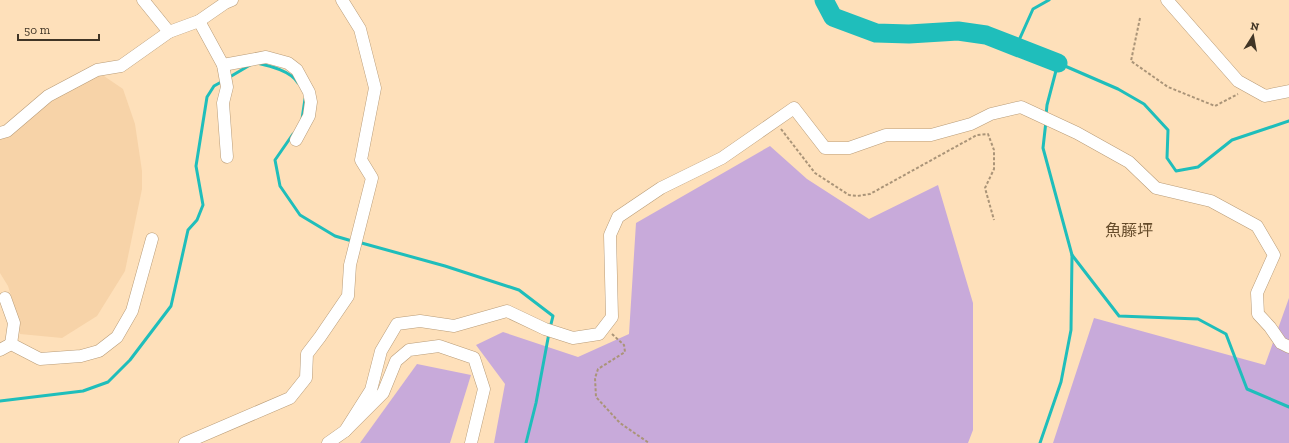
<svg xmlns="http://www.w3.org/2000/svg" width="1289" height="443" font-family="'Zilla Slab','Noto Sans TC',serif">
	<style>
		.built { fill: #f7d3a8 }
		.green { fill: #c8aada }
		.lines { fill: none; stroke-linecap: round; stroke-linejoin: round }
		.stream { stroke: #1fbebb; stroke-width: 3 }
		.river { stroke: #1fbebb; stroke-width: 19 }
		.minor-casing { stroke: #b99c78; stroke-width: 13 }
		.path { stroke: #aa9478; stroke-width: 2; stroke-dasharray: 3 2; stroke-linecap: butt }
		.minor { stroke: #fff; stroke-width: 12 }
		.labels { text-anchor: middle; dominant-baseline: central; stroke-width: 3.5; stroke-linejoin: round; paint-order: stroke }
		.quarter-label { font-size: 16px; fill: #654b2a; stroke: #fee0ba }
	</style>
	<rect width="100%" height="100%" fill="#fee0ba"/>
	<path class="built" d="M101,74L123,89L135,124L142,171V189L125,271L97,316L62,338L20,334L16,311L8,286L0,273V132L47,93Z"/>
	<g class="green">
		<path d="M770,146L807,179L869,219L938,185L973,303V430L968,443H494L505,384L476,345L503,332L578,357L629,334L636,223Z"/>
		<path d="M1289,298V443H1053L1094,318L1265,365Z"/>
		<path d="M417,364L471,375L450,443H360Z"/>
	</g>
	<g class="lines">
		<g class="stream">
			<path d="M1016,47L1033,9L1049,0"/>
			<path d="M257,63C270,66 291,71 298,83"/>
			<path d="M228,78L250,65"/>
			<path d="M1046,115L1047,105L1058,63L1118,89L1144,104L1168,130L1167,158L1176,171L1198,167L1232,140L1289,121"/>
			<path d="M302,119L305,99"/>
			<path d="M293,134L275,160L280,186L300,215L335,236L352,241"/>
			<path d="M358,242L445,266L519,290L553,316L550,328"/>
			<path d="M1072,255L1119,316L1198,319L1226,334L1247,389L1289,407"/>
			<path d="M0,401L83,391L108,382L130,360L171,306L188,230L197,220L203,205L196,166L207,97L214,86L223,81"/>
			<path d="M526,443L536,403L549,333"/>
			<path d="M1040,443L1061,382L1071,330L1072,255L1043,148L1046,121"/>
		</g>
		<path class="river" d="M824,0L833,17L876,33L909,34L958,31L986,35L1058,63"/>
		<defs>
			<g id="minor">
				<path d="M143,0L169,32"/>
				<path d="M1167,0L1238,81L1265,96L1289,91"/>
				<path d="M199,21L223,65L227,87L223,103L227,157"/>
				<path d="M223,65L266,57L288,63L297,70L309,92L311,102L309,116L296,140"/>
				<path d="M0,133L7,131L48,96L97,70L121,66L169,32L199,21L225,3L232,0"/>
				<path d="M5,298L14,323L11,344"/>
				<path d="M0,350L11,344L40,359L81,356L99,351L117,337L132,311L152,239"/>
				<path d="M345,431L371,390L381,351L397,324L420,321L454,326L507,311L545,329L573,338L599,334L612,317L610,235L618,217L661,188L722,158L794,108L825,148H849L886,135H931L971,124L991,114L1021,107L1077,133L1129,162L1156,188L1211,201L1257,226L1274,255L1257,293L1258,314L1270,327L1281,343L1289,347"/>
				<path d="M185,443L290,398L306,378L307,354L320,337L348,296L350,265L372,178L361,160L375,88L360,29L342,0"/>
				<path d="M328,443L345,431L383,393L396,361L409,350L439,346L474,358L484,389L471,443"/>
			</g>
		</defs>
		<use href="#minor" class="minor-casing"/>
		<g class="path">
			<path d="M1140,18L1131,61L1168,87L1215,106L1238,94"/>
			<path d="M781,129L815,173L849,195L857,196L870,194L977,135L988,134L994,150V169L985,188L994,220"/>
			<path d="M612,334L624,345L625,352L598,369L595,378L596,397L620,423L649,443"/>
		</g>
		<use href="#minor" class="minor"/>
	</g>
	<g class="labels">
		<g class="quarter-label">
			<text x="1129" y="230">魚藤坪</text>
		</g>
	</g>
	<g transform="translate(1253 36) rotate(11)" stroke="#fee0ba" stroke-width="3" paint-order="stroke">
	<path d="M0-3L7 15L0 10L-7 15Z" fill="#403526"/>
	<text y="-6" font-size="11" font-weight="bold" text-anchor="middle" fill="#403526">N</text>
	</g>
	<path d="M18 34v6h81v-6" fill="none" stroke="#403526" stroke-width="2"/>
	<text x="24" y="34" font-size="12" fill="#403526" stroke="#fee0ba" stroke-width="3" paint-order="stroke">50 m</text>
</svg>
